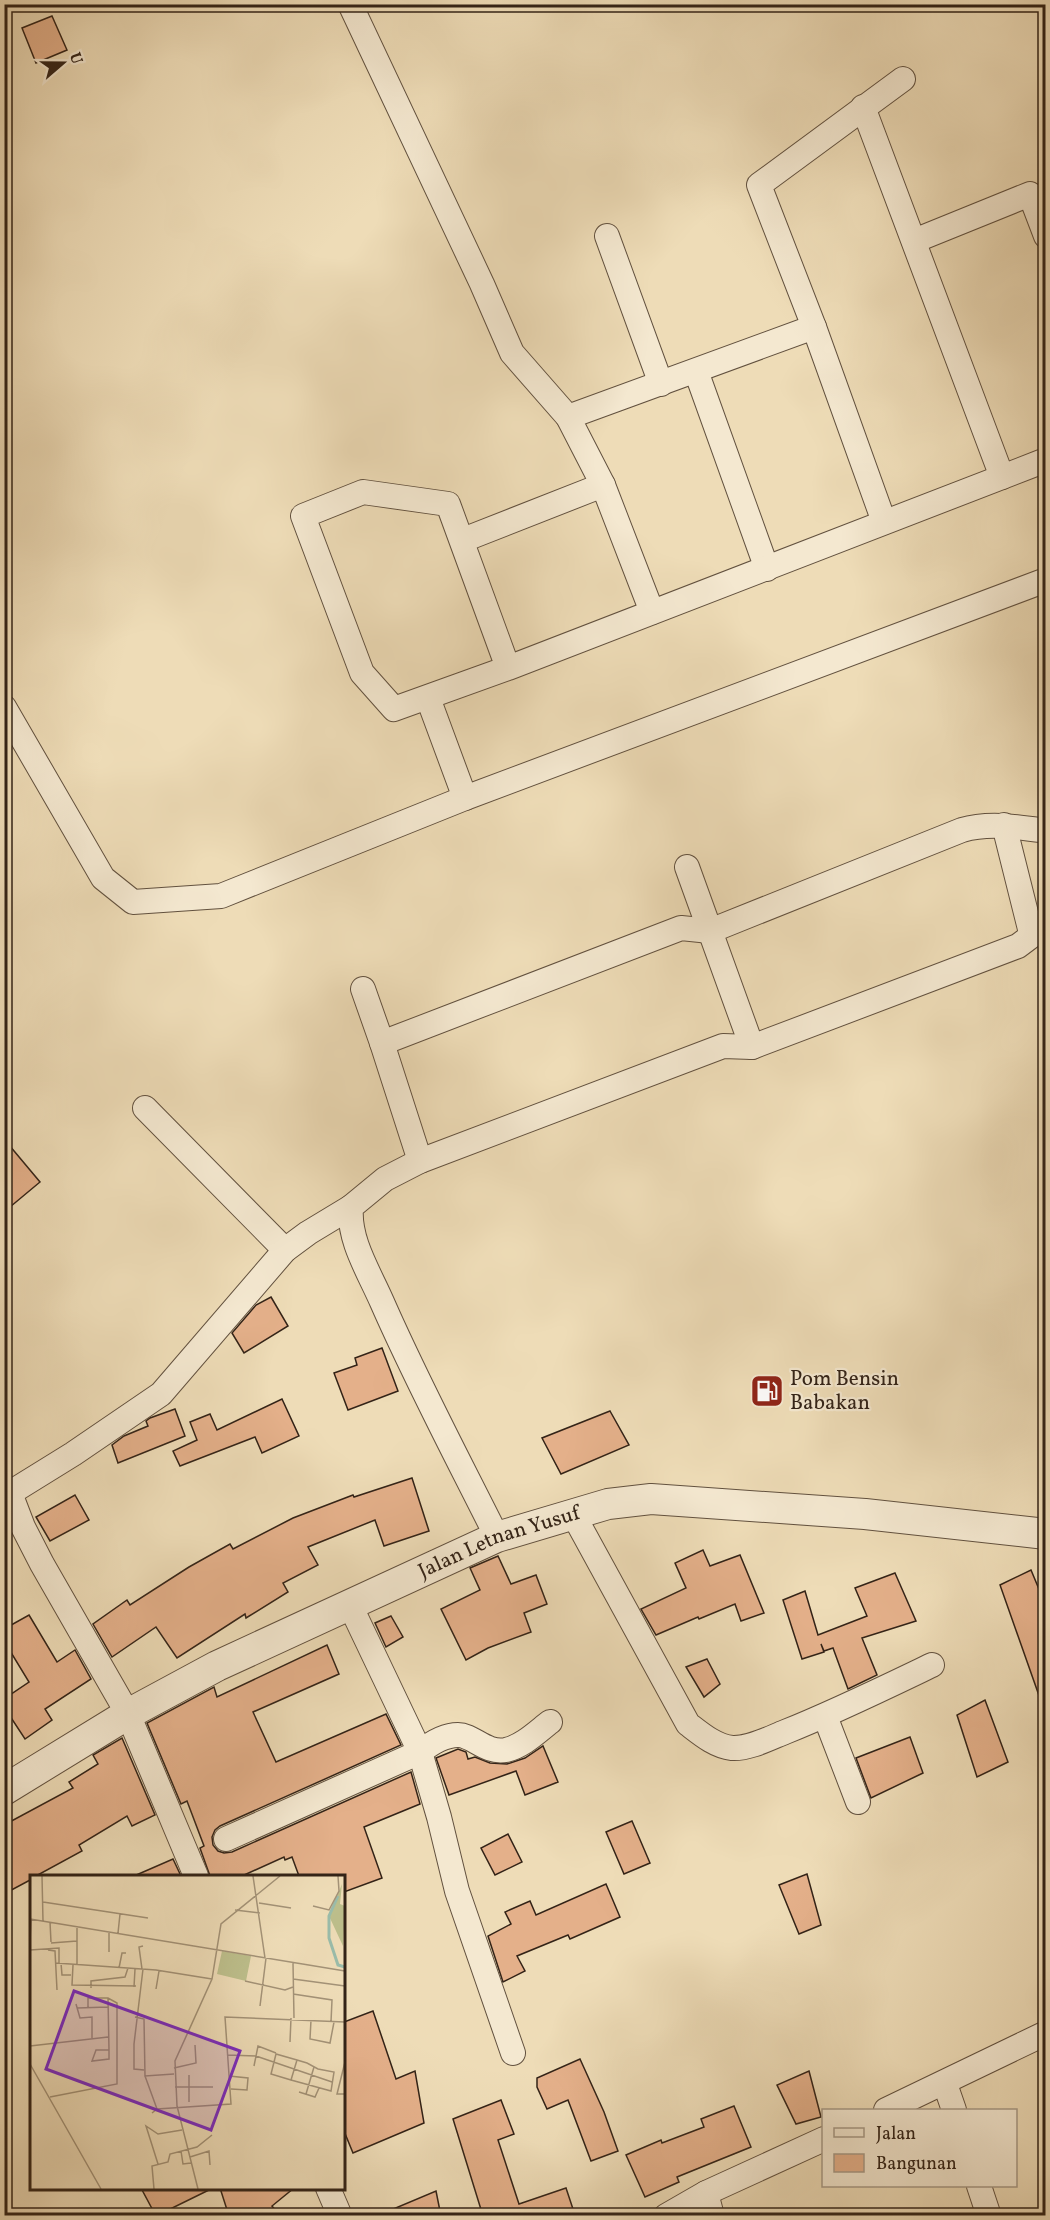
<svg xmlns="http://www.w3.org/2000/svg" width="1050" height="2220" font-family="Vollkorn,serif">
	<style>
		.building { fill: #e4b08a; stroke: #332317; stroke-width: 1.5 }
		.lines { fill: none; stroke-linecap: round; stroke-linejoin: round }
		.minor-casing { stroke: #62513f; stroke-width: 26 }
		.tertiary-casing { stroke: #62513f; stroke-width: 32 }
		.minor { stroke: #f4e8d0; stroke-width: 24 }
		.tertiary { stroke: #f4e8d0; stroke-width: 30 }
		.labels { text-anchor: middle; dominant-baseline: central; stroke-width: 4.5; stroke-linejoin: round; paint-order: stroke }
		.poi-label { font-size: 21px; fill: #332317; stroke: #f4e8d0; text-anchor: start }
		.street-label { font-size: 21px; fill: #332317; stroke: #f4e8d0 }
		.inset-river { fill: none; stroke: #9abcaa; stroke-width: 3 }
		.inset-road { fill: none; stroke: #a39277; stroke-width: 1.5 }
		.view { fill: #7b2cbf; fill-opacity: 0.15; stroke: #7b2cbf; stroke-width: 3 }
		.inset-edge { fill: none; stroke: #332317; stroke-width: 3 }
	</style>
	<rect width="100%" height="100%" fill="#eedcb7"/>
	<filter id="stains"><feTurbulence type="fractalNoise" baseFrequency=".00333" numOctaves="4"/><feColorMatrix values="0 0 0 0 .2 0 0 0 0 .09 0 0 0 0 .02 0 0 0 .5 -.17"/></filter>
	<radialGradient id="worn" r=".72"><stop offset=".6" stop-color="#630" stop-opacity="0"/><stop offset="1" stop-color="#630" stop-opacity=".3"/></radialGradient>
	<g class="building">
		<path d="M52,16L67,50L36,63L22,28Z"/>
		<path d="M4,1139L40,1182L4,1212Z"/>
		<path d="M271,1297L288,1326L244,1353L232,1333L256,1305Z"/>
		<path d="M382,1348L398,1391L348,1410L334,1373L357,1365L355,1358Z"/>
		<path d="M282,1399L299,1436L262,1453L255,1437L180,1466L173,1451L197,1440L190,1422L210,1414L217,1430Z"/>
		<path d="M175,1409L185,1436L118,1463L112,1445L124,1436L148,1426L146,1421L150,1418Z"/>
		<path d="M610,1411L629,1445L561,1474L542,1438Z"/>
		<path d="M412,1478L429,1531L384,1546L375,1520L308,1547L318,1565L283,1583L288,1592L246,1618L245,1614L177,1658L156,1627L112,1657L93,1624L127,1600L130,1605L189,1567L230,1544L233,1549L293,1518L353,1495L354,1497Z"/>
		<path d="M75,1495L89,1520L50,1541L36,1517Z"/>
		<path d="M703,1550L710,1566L740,1555L764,1613L741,1621L735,1604L699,1619L698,1617L656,1635L641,1609L686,1588L675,1563Z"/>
		<path d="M498,1556L511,1584L536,1575L547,1604L524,1613L531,1632L488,1648L466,1660L441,1609L480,1590L470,1568Z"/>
		<path d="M1031,1570L1046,1606V1703L1042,1704L1000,1585Z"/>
		<path d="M895,1573L916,1621L862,1638L877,1675L848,1689L833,1648L824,1651L821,1644L824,1652L802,1659L783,1600L805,1591L818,1635L867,1616L855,1588Z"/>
		<path d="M29,1615L57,1662L75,1650L91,1679L45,1709L52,1720L25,1739L4,1707V1699L29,1682L4,1641V1629Z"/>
		<path d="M391,1616L403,1637L386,1647L375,1623Z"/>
		<path d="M327,1645L339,1674L253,1712L276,1762L386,1714L401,1745L220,1826L215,1830L212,1837L213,1845L218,1851L224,1853L232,1852L411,1772L420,1804L364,1827L382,1878L344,1892V1876H299L292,1857L285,1860L284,1857L242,1876H210L200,1848L204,1846L187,1801L181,1804L147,1723L214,1687L217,1697Z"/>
		<path d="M707,1659L720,1684L704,1697L686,1667Z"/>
		<path d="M985,1700L1008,1762L977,1777L957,1715Z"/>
		<path d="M910,1737L923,1773L871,1798L856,1758Z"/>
		<path d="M122,1738L155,1815L132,1826L127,1816L79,1845L82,1851L36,1876H32V1879L4,1894V1825L73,1788L69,1782L98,1764L93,1755Z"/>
		<path d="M543,1746L558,1782L525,1795L516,1771L449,1795L436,1758L458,1749L466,1752L468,1759L475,1757L490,1763L507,1764L525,1758Z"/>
		<path d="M632,1821L650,1863L624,1874L606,1832Z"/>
		<path d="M508,1834L522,1862L495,1875L481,1848Z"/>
		<path d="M173,1859L181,1876H134Z"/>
		<path d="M807,1874L821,1925L799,1934L779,1885Z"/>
		<path d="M606,1884L620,1917L570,1939L568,1935L517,1956L525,1971L503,1982L488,1936L511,1924L505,1912L530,1901L536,1915Z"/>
		<path d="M373,2011L396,2079L415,2071L424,2123L353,2153L344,2131V2022Z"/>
		<path d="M580,2059L604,2112L618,2151L591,2161L568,2100L547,2109L537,2087V2078Z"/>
		<path d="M809,2071L821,2117L796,2124L777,2085Z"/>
		<path d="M501,2100L514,2134L498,2140L519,2204L566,2188L573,2209L555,2216H483L453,2119Z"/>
		<path d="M734,2106L751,2147L677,2177L679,2182L645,2197L626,2155L661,2140L662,2143L704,2127L701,2119Z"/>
		<path d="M141,2188H213L156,2216Z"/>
		<path d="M220,2188H294L272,2206L280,2216H229Z"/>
		<path d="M436,2191L441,2216H379V2215Z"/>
	</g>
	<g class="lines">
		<defs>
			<g id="minor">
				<path d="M350,4L482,284L512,353L568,417L603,485L652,612"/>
				<path d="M863,107L1002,477"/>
				<path d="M607,236L661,384"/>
				<path d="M914,241L1030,194L1046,236"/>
				<path d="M814,327L884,522"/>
				<path d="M696,371L767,569"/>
				<path d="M568,417L814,327L759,185L903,79"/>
				<path d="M463,540L603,485"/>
				<path d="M508,668L448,504L363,492L303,516L362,673L394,709L508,668L1046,460"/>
				<path d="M428,698L465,798"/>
				<path d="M4,707L103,878L133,902L221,896L465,798L1046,580"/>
				<path d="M687,867L752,1047"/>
				<path d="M363,989L382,1043"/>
				<path d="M145,1108L285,1250"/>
				<path d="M420,1161L382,1043L681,928L710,931L962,830C989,822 1018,827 1046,831"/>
				<path d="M4,1490L10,1493L73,1454L161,1394L285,1250L308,1233L351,1207"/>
				<path d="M10,1493L23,1527L42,1564L128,1714L196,1876"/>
				<path d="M573,1514L688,1724C701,1734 715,1746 732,1748C749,1749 770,1738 785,1732C835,1712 884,1688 932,1665"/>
				<path d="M497,1537C458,1459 417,1382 382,1302C369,1272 348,1240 351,1207L385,1179L420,1161L723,1046L752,1047L1018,946L1030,937L1031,933L1004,825"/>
				<path d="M350,1605L420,1752L439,1817L457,1891L513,2053"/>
				<path d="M825,1716L858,1802"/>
				<path d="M226,1839L420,1752C430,1744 444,1735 458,1735C473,1735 486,1754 506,1750C523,1746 537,1732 550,1722"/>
				<path d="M945,2084L954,2110"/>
				<path d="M886,2110L1046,2033"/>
				<path d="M979,2186L989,2216"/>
				<path d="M328,2188L340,2216"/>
				<path d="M706,2193L712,2216"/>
				<path d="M666,2216L706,2193L824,2139"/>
			</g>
			<g id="tertiary">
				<path id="s1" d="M4,1790L128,1714L217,1666L497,1537L608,1504L651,1499L865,1514L1046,1534"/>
			</g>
		</defs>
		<use href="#minor" class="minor-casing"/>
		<use href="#tertiary" class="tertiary-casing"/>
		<use href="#minor" class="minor"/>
		<use href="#tertiary" class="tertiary"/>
	</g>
	<defs>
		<symbol id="fuel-square" viewBox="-11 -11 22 22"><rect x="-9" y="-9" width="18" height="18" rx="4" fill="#8f2418" stroke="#f4e8d0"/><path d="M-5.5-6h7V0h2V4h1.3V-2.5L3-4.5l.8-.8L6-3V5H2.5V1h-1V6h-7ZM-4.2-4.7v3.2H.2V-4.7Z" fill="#fff"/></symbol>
	</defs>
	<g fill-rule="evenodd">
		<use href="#fuel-square" x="748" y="1372" width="38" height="38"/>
	</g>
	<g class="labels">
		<g class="poi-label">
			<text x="790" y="1379">Pom Bensin<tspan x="790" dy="24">Babakan</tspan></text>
		</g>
		<g class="street-label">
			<text stroke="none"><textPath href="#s1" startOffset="555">Jalan Letnan Yusuf</textPath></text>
		</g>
	</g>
	<g transform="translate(30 1875)">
		<rect width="315" height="315" fill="#eedcb7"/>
		<path d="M312,9L310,29L315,31L313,71L299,41ZM192,76L221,81L216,106L187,99Z" fill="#bdbf8c"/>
		<path class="inset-river" d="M308,21L299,41V63L308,90L315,92"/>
		<path class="inset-road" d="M12,1L13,46M223,1L235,83M13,27L118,43M229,28L261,33M283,31L299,35L309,16L308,1M205,35L230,38M0,44L315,96M20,47L21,67M88,58L90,39M0,67L1,44M21,68L47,66M0,75L29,73V88M18,75L25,76L27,115M79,77V57M26,88L126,95L182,104M31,88L32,100H41M263,88L264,143M43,90L42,110L106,111M47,90V51M89,93L92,78H96M112,94L109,72L113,71M113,94L104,169V194L114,195M263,104L315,111M215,106L255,115L263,112M104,112L105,94M61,113V106L95,102L98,93M126,114L129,96M263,119L302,125L301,147M78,123L79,175V184L62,186L66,175H79M46,129L50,143L62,142V163M230,131L236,83M47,133L78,132M105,142L114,144L115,201L144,199M281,145L280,164L300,168L304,147M260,167L261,143M0,171L78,162M197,180L226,181L302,207M315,187L307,219H315M0,189L71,314M224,191L228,171L246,178M144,193L166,188L165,170M115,201L127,234L122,238M199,201L218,203L217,215L201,214M261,205L301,216L304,197L288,194L277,188L267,185L246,179L241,199L261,205L267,185M145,212H183M269,217L285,222L289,213M276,219L284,192M20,222L87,209V128L78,123H58V133M159,227V200M127,234L201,229L195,142L315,147M151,276L153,289L161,288M160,282L179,276L180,290M128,289L116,251L128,259L152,255M124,314L122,291L138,287L140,279L167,272L182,260M168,314L147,231L145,186L182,104L191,49L250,1"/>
		<path class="view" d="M44,116L210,176L181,255L16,194Z"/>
		<rect width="315" height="315" class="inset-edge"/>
	</g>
	<rect width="1050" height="2220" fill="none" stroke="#eedcb7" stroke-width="24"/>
	<rect x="6" y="6" width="1038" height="2208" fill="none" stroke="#332317" stroke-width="3"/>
	<rect x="12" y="12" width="1026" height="2196" fill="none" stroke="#332317" stroke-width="1.5"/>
	<rect x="822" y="2109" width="195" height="78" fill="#f4e8d0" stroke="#a79986" stroke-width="1.5"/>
	<rect x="834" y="2128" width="30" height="9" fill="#f4e8d0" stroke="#a79986" stroke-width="1.5"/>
	<text x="876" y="2139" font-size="18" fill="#332317">Jalan</text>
	<rect x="834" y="2154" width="30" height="18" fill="#e4b08a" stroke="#a79986" stroke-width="1.5"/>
	<text x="876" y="2169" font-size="18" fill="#332317">Bangunan</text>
	<g transform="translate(63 63) rotate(70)" stroke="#f4e8d0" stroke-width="4.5" paint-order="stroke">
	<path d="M0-4.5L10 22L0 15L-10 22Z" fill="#332317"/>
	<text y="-9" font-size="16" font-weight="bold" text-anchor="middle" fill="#332317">U</text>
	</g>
	<rect width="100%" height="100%" filter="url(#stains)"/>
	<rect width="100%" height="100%" fill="url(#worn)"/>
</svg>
